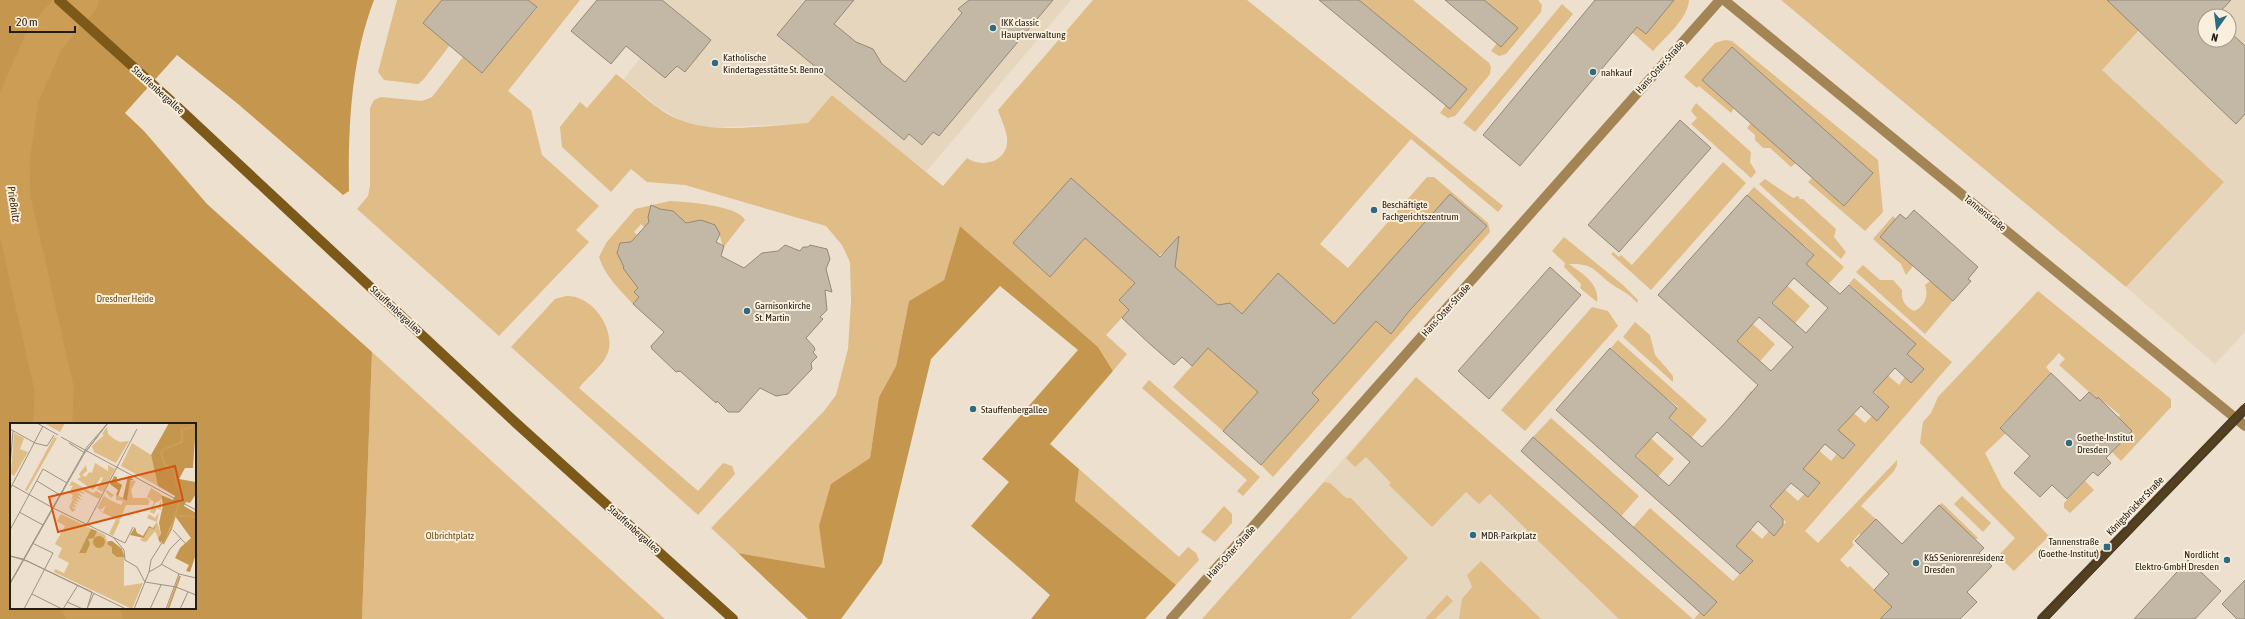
<svg xmlns="http://www.w3.org/2000/svg" width="2245" height="619" font-family="'Asap Condensed',sans-serif">
	<style>
		.built { fill: #e6d6be; fill-rule: evenodd }
		.green { fill: #e0bc87 }
		.forest { fill: #c5974e; fill-rule: evenodd }
		.lines { fill: none; stroke-linecap: round; stroke-linejoin: round }
		.river { stroke: #cc9d55; stroke-width: 39 }
		.building { fill: #c3b7a6; stroke: #948878; fill-rule: evenodd }
		.minor { stroke: #a38455; stroke-width: 10 }
		.secondary { stroke: #7c5819; stroke-width: 10 }
		.primary { stroke: #543f1e; stroke-width: 10 }
		.tram { stroke: #3b362e; stroke-width: 1 }
		.poi-dot { fill: #2e6a81; stroke: #faeedc; stroke-width: 1.5 }
		.labels { text-anchor: middle; dominant-baseline: central; stroke-width: 4; stroke-linejoin: round; paint-order: stroke }
		.poi-label { font-size: 10px; fill: #221e17; stroke: #faeedc; text-anchor: start }
		.street-label { font-size: 10px; fill: #221e17; stroke: #faeedc }
		.park-label { font-size: 10px; fill: #6f4f18; stroke: #faeedc }
		.water-label { font-size: 11px; font-style: italic; fill: #3c2908; stroke: #faeedc }
		.inset-river { fill: none; stroke: #cc9d55; stroke-width: 2 }
		.inset-road { fill: none; stroke: #9c9285; stroke-width: 1 }
		.view { fill: #d4530d; fill-opacity: 0.15; stroke: #d4530d; stroke-width: 2 }
		.inset-edge { fill: none; stroke: #221e17; stroke-width: 2 }
	</style>
	<rect width="100%" height="100%" fill="#ede0cf"/>
	<g class="built">
		<path d="M649,0H1071L926,172L832,95L808,123L708,128L680,120L658,107L624,79L640,58L626,46Z"/>
		<path d="M2167,0H2245V332L2215,364L2126,287L2224,182L2102,70ZM2205,16H2229V40H2205Z"/>
		<path d="M1416,377L1537,498L1662,619H1202Z"/>
	</g>
	<g class="green">
		<path d="M397,0H442L450,45L423,80L418,84L384,80L378,72Z"/>
		<path d="M528,0H580L508,91L531,110L542,155L599,206L576,230L589,242L499,336L357,209L368,196L370,186V108L374,100L381,97L422,101L432,97L463,57L482,73L537,8Z"/>
		<path d="M1093,0H1247L1503,206L1498,212L1411,139L1320,244L1348,268L1427,177H1434L1488,223L1490,232L1273,477L1261,465L1319,400L1312,393L1376,321L1391,334L1410,310L1487,226L1450,194L1345,334L1277,274L1248,307L1316,366L1237,312L1238,310L1230,303L1222,308L1173,265L1177,255L1169,249L1158,256L1071,178L1013,243L1050,277L1085,238L1135,283L1119,300L1129,310L1106,335L1127,354L1113,371L1098,347L960,226L944,280L909,301L896,366L879,397L870,458L831,485L825,568L738,553L711,528L824,411L836,395L848,349L851,301L850,262L842,245L826,226L685,185L647,182L631,169L611,192L562,147L560,127L580,102L587,108L616,74C637,89 656,111 680,120C717,135 769,125 808,123L832,95L943,186L967,158C983,169 1009,161 1007,138C1006,129 1001,119 998,110Z"/>
		<path d="M1359,0H1413L1489,63L1491,67L1490,74L1455,116L1448,118L1440,113L1446,105L1451,108L1467,89Z"/>
		<path d="M1484,0H1538L1542,5L1541,12L1506,54L1499,56L1491,51L1497,43L1502,46L1517,28Z"/>
		<path d="M1673,0H1689C1688,19 1665,37 1653,51L1625,26L1630,21L1646,34Z"/>
		<path d="M1781,0H2167L2102,70L2224,182L2126,287Z"/>
		<path d="M1562,4L1573,14L1475,132L1463,123Z"/>
		<path d="M1725,40L1732,41L1878,160L1883,212L1865,231L1808,182L1812,178L1844,206L1873,173L1732,47L1702,80L1734,108L1731,113L1699,86L1697,88L1684,77L1715,43Z"/>
		<path d="M1696,103L1751,152L1750,162L1756,172L1751,178L1691,124L1697,118L1691,111Z"/>
		<path d="M1751,123L1796,163L1791,167L1770,148H1763L1755,140V135L1747,128Z"/>
		<path d="M1723,162L1746,183L1651,290L1611,254L1613,252L1619,257L1621,255L1632,265Z"/>
		<path d="M1765,179L1793,198L1798,196L1800,199H1803L1836,229L1834,237L1846,252L1841,259L1759,184Z"/>
		<path d="M1754,187L1844,267L1816,298L1810,293L1823,279L1806,264L1814,254L1804,245L1795,254L1778,239L1786,230L1776,220L1750,215L1758,205L1747,195Z"/>
		<path d="M670,201C685,202 738,205 745,220L723,248L719,232L688,226L649,213L650,221L644,227L641,224L634,232L637,235L630,243H621L617,250L618,255L627,264L623,268L641,285L634,292L641,297L633,304C620,290 605,276 599,257L606,243L635,209Z"/>
		<path d="M1893,216L1896,219L1913,266L1906,275L1901,264L1873,239Z"/>
		<path d="M1721,226L1810,306L1783,337L1777,332L1789,318L1773,303L1781,293L1770,283Z"/>
		<path d="M1564,237L1623,285L1638,300L1637,303C1630,294 1622,291 1613,285C1594,272 1596,263 1569,264C1581,273 1600,283 1597,302L1580,288L1581,284L1564,267L1565,263L1552,251Z"/>
		<path d="M1686,264L1775,344L1748,375L1742,370L1754,356L1737,341L1746,331Z"/>
		<path d="M1863,265L1880,280H1893L1902,290C1901,300 1905,307 1914,311C1925,306 1929,296 1925,285L1930,281L1953,301L1925,334L1856,272Z"/>
		<path d="M1854,278L1952,362L1805,531L1818,543L1897,460V465L1894,471L1861,506L1876,519L1861,535L1859,534L1852,542L1854,545L1840,560L1848,568L1850,566L1892,607L1880,619H1694L1700,612L1704,616L1717,602L1633,527L1650,508L1733,581L1752,561L1736,546L1683,470L1762,539L1769,531L1774,535L1786,522L1770,506L1778,497L1711,437L1717,430L1798,501L1804,494L1808,497L1820,484L1803,469L1812,459L1745,399L1751,391L1831,461L1837,454L1843,459L1855,446L1838,430L1847,420L1780,361L1786,354L1865,423L1872,416L1877,421L1889,407C1862,382 1843,348 1815,323L1820,317L1899,385L1905,377L1911,382L1924,369L1907,354L1916,344L1905,334L1851,304L1860,294L1849,284Z"/>
		<path d="M2038,291L2171,399V407L2121,461L2112,452L2132,431L2118,418L2120,415L2099,398L2097,399L2059,365L2065,359L2059,353L2046,367L2051,373L2000,427L2006,433L1985,453L2002,487L2049,536L2014,571L1998,556L2015,538L1920,443L1923,422L1931,413L1938,397Z"/>
		<path d="M566,296C591,295 613,325 609,349C606,364 587,377 579,388L698,491L723,463L732,466L735,474L698,515L511,347L555,299Z"/>
		<path d="M1592,307L1608,311L1618,326L1525,431L1501,410Z"/>
		<path d="M1635,322L1650,335L1655,355L1668,370L1673,376V382L1623,337Z"/>
		<path d="M1618,340L1707,420L1680,451L1674,446L1686,432L1669,417L1678,407L1667,398L1658,408L1641,393L1650,383L1639,373L1630,383L1613,368L1622,358L1611,348Z"/>
		<path d="M1208,348L1258,392L1223,431L1173,387Z"/>
		<path d="M372,352L665,619H362Z"/>
		<path d="M1416,377L1693,619H1619L1490,494L1479,504L1466,492L1432,527L1389,485L1391,483L1366,457L1355,467L1346,458Z"/>
		<path d="M1584,379L1674,459L1646,490L1640,485L1652,471L1636,456L1644,446Z"/>
		<path d="M1149,380L1260,477L1243,496L1237,491L1247,480L1142,388Z"/>
		<path d="M1551,418L1639,496L1609,530L1605,526L1617,512L1533,437Z"/>
		<path d="M1079,469L1179,557L1188,547L1196,553L1199,560L1176,585L1075,501Z"/>
		<path d="M2085,481L2094,490L2070,513L2064,508V503Z"/>
		<path d="M1324,482L1330,483L1346,498H1351L1408,558L1350,619H1202Z"/>
		<path d="M1962,496L1991,523L1983,532L1954,504Z"/>
		<path d="M1942,503L1978,538L1975,540L1939,505Z"/>
		<path d="M1224,506L1232,514V523L1215,542L1201,532Z"/>
		<path d="M1481,561L1541,619H1459L1462,599L1472,587L1467,575Z"/>
		<path d="M1447,595L1453,601L1435,619H1425Z"/>
	</g>
	<g class="forest">
		<path d="M0,0H374C351,60 348,127 349,191L343,195L238,104L177,55L125,113L144,131L207,204L372,352L362,619H0ZM11,424H195V608H11Z"/>
		<path d="M960,226L1098,347L1113,371L1050,444L1079,469L1075,501L1176,585L1145,619H1031L1050,595L971,526L1009,482L982,459L1078,350L1000,286L931,359L882,563L841,619H808L738,553L825,568L819,526L831,484L870,458L879,397L896,366L909,301L944,280Z"/>
	</g>
	<g class="lines">
		<g class="river">
			<path d="M53,424L54,388L11,198L10,161L19,98L45,38L79,0"/>
			<path d="M82,608L103,619"/>
		</g>
	</g>
	<g class="building">
		<path d="M442,0H528L537,7L482,73L423,23Z"/>
		<path d="M597,0H662L711,40L685,72L677,66L665,78L626,46L611,64L571,31Z"/>
		<path d="M806,0H854L834,24L856,42L873,49L882,64L905,82L962,13L958,9L969,0H1053L939,136L933,132L922,145L909,134L904,140L777,35Z"/>
		<path d="M1319,0H1359L1467,89L1450,109Z"/>
		<path d="M1445,0H1484L1518,28L1501,47Z"/>
		<path d="M1595,0H1674L1646,34L1637,27L1520,166L1483,135Z"/>
		<path d="M2107,0H2231L2216,16H2205V40H2229V31L2245,46V114L2236,124Z"/>
		<path d="M1732,47L1873,173L1844,206L1702,80Z"/>
		<path d="M1680,120L1711,148L1619,252L1588,225Z"/>
		<path d="M1071,178L1160,257L1179,236L1175,267L1218,305L1230,303L1242,314L1278,273L1334,324L1450,194L1487,226L1410,310L1391,334L1376,321L1312,393L1319,400L1261,465L1223,431L1258,392L1208,348L1192,366L1182,357L1174,365L1151,345L1122,318L1129,310L1119,300L1135,283L1085,238L1050,277L1013,243Z"/>
		<path d="M1747,195L1814,255L1806,264L1840,294L1849,285L1916,344L1907,354L1924,369L1911,383L1895,368L1873,392L1889,407L1877,421L1861,406L1838,430L1855,445L1843,459L1825,444L1803,469L1820,483L1808,497L1791,483L1770,506L1783,519V525L1774,536L1758,521L1736,546L1753,561L1740,574L1556,410L1610,348L1677,408L1669,418L1702,447L1725,423L1758,385L1658,295ZM1794,278L1828,308L1806,333L1772,303ZM1759,317L1793,347L1771,371L1737,341ZM1657,432L1690,462L1669,486L1635,456Z"/>
		<path d="M651,205L660,209L673,211L686,223L701,220L715,225L720,234L716,242L724,246L721,256L744,268L762,253L778,251L785,245L800,251L803,247H808L810,245L827,249L830,259L826,269L832,292L825,290L827,310L820,317L823,319L806,338L814,347L815,350L813,352L817,357L811,363L812,369L788,394L776,396L760,388L739,412H728L717,401L716,403L680,371L676,372L652,349L651,346L664,332L633,304L639,297L634,292L638,288L623,268L624,267L617,253L620,243L631,242L649,222L648,217Z"/>
		<path d="M1914,210L1978,267L1968,279L1971,281L1953,301L1880,237L1900,214L1906,219Z"/>
		<path d="M1550,267L1581,295L1489,399L1458,371Z"/>
		<path d="M2051,373L2080,401L2089,392L2097,399L2098,397L2132,431L2106,458L2111,463L2098,476L2093,472L2067,499L2052,485L2040,497L2014,473L2030,456L2000,428Z"/>
		<path d="M1533,437L1717,602L1704,616L1521,451Z"/>
		<path d="M1939,505L1984,548L1979,553L1992,566L1967,592L1977,602L1960,619H1880L1892,607L1874,590L1889,574L1855,541L1876,519L1902,544Z"/>
		<path d="M2188,560L2221,591L2195,619H2134Z"/>
		<path d="M2245,580V619H2237L2222,604Z"/>
	</g>
	<g class="lines">
		<g class="minor">
			<path d="M1724,0L2245,426"/>
			<path d="M1171,619L1720,0"/>
		</g>
		<path class="secondary" d="M59,0L171,101L516,423L733,619"/>
		<path class="primary" d="M2042,619L2245,409"/>
		<g class="tram">
			<path d="M2038,619L2245,403"/>
			<path d="M2049,619L2245,414"/>
		</g>
	</g>
	<g class="poi-dot">
		<circle cx="993" cy="28" r="4"/>
		<circle cx="715" cy="63" r="4"/>
		<circle cx="1593" cy="72" r="4"/>
		<circle cx="1374" cy="210" r="4"/>
		<circle cx="747" cy="311" r="4"/>
		<circle cx="973" cy="409" r="4"/>
		<circle cx="2069" cy="443" r="4"/>
		<circle cx="1473" cy="535" r="4"/>
		<rect x="2103" y="543" width="8" height="8" rx="2"/>
		<circle cx="2227" cy="560" r="4"/>
		<circle cx="1916" cy="563" r="4"/>
	</g>
	<g class="labels">
		<g class="poi-label">
			<text x="1001" y="22">IKK classic<tspan x="1001" dy="12">Hauptverwaltung</tspan></text>
			<text x="723" y="57">Katholische<tspan x="723" dy="12">Kindertagesstätte St. Benno</tspan></text>
			<text x="1601" y="72">nahkauf</text>
			<text x="1382" y="204">Beschäftigte<tspan x="1382" dy="12">Fachgerichtszentrum</tspan></text>
			<text x="755" y="305">Garnisonkirche<tspan x="755" dy="12">St. Martin</tspan></text>
			<text x="981" y="409">Stauffenbergallee</text>
			<text x="2077" y="437">Goethe-Institut<tspan x="2077" dy="12">Dresden</tspan></text>
			<text x="1481" y="535">MDR-Parkplatz</text>
			<text x="2099" y="541" text-anchor="end">Tannenstraße<tspan x="2099" dy="12">(Goethe-Institut)</tspan></text>
			<text x="2219" y="554" text-anchor="end">Nordlicht<tspan x="2219" dy="12">Elektro-GmbH Dresden</tspan></text>
			<text x="1924" y="557">K&amp;S Seniorenresidenz<tspan x="1924" dy="12">Dresden</tspan></text>
		</g>
		<g class="street-label">
			<text transform="translate(1660 67) rotate(-48)">Hans-Oster-Straße</text>
			<text transform="translate(158 90) rotate(42)">Stauffenbergallee</text>
			<text transform="translate(1985 213) rotate(39)">Tannenstraße</text>
			<text transform="translate(396 310) rotate(43)">Stauffenbergallee</text>
			<text transform="translate(1446 310) rotate(-48)">Hans-Oster-Straße</text>
			<text transform="translate(2135 506) rotate(-46)">Königsbrücker Straße</text>
			<text transform="translate(634 529) rotate(42)">Stauffenbergallee</text>
			<text transform="translate(1231 552) rotate(-48)">Hans-Oster-Straße</text>
		</g>
		<g class="park-label">
			<text x="125" y="298">Dresdner Heide</text>
			<text x="450" y="535">Olbrichtplatz</text>
		</g>
		<g class="water-label">
			<text transform="translate(14 204) rotate(81)">Prießnitz</text>
		</g>
	</g>
	<g transform="translate(10 423)">
		<rect width="186" height="186" fill="#ede0cf"/>
		<path d="M34,0H55L50,9ZM97,4L98,11L104,16L110,19L119,18L106,40L84,29L82,23L94,12L92,11ZM4,10L14,15L10,26L18,29L4,53L1,51ZM44,14L47,15L17,68L15,67ZM122,20L141,32L148,63L111,43ZM85,40L98,48V42L105,46L93,69L87,66L93,55L91,54L83,67L67,56L71,54L69,51L76,42L77,48L72,52L76,54L79,49L82,50ZM69,46L62,58L83,70L86,68L92,71L89,76L70,66L75,71L68,69L73,74L67,72L72,77L65,75L70,79L64,78L69,82L63,80L67,85L61,83L66,87L62,89L59,84L65,73L61,78L63,72L59,70L63,62L59,63ZM119,57L126,58L121,67L123,75H137L140,78L138,82H116L110,97L107,96L110,98L103,113L99,111L106,96L87,87L93,89L96,82L91,87L87,85L97,67L104,72L101,75L96,69L94,73L100,77L111,82L113,78L106,77V72L117,78ZM141,65L151,71V77L145,80L143,84L147,86L151,78V87L147,86L144,91L140,89L144,79L137,74ZM149,89L147,99L151,111L148,115L145,108L136,119L132,118L130,116L134,115L139,105L144,106L147,99L137,95L139,91L145,95ZM51,91L95,112L97,118H102L111,125L114,131V163L133,160L122,186L44,149L45,146L54,150L59,140L48,134L52,125L45,121L55,103L47,98Z" fill="#e0bc87"/>
		<path d="M159,0H186L183,45H175L169,56L186,59V71L180,80L176,79L174,83L186,90V131L180,149L176,148L179,142L165,135L170,125L181,115L165,93L154,119L152,118L150,120L148,115L151,111L149,100L153,82L151,72L163,77L165,73L148,63L141,32ZM104,53L107,54V59L112,62L108,73L113,75L118,53L124,57H120L117,78L106,72L108,67L100,61ZM147,99L144,106L139,105L134,115L120,112L125,104L127,110L133,113L139,103L143,105ZM81,106L87,108L84,115L78,116L80,121L76,130H69ZM83 119a6 6 0 1 1 12 0a6 6 0 1 1-12 0ZM99,118H102L112,126L114,134H107L102,130V124L97,121Z" fill="#c5974e"/>
		<path class="inset-river" d="M163,92L186,94M153,121L161,106L171,72L165,56V47L155,42L151,30L154,26L172,19V6L181,5L184,0M158,186L170,153"/>
		<path class="inset-road" d="M27,0L48,12M0,6L25,20L37,23L44,12M51,14L186,87M59,20L75,30M76,28L88,13M0,43L3,8M27,58L50,72M2,62L43,85L115,120L123,104M0,66L33,3M9,89L33,102M77,101L127,6M0,107L33,46L57,60M163,107L175,120M103,114L114,127L115,137L127,144L135,159M0,133L13,136M0,133L17,138L82,169L77,186M13,136L116,186M151,141L169,151L186,155M139,149L151,142L160,126L171,115M135,159L166,164L186,172M0,160L77,24L98,0M0,161L74,31L98,0M22,171L52,186M57,179L73,186M14,186L43,130L22,120M53,186L68,162M77,186L84,170M124,186L139,149L141,137L153,118M140,186L151,162M156,186L169,151M170,186L178,169"/>
		<path class="view" d="M165,43L173,77L48,109L39,74Z"/>
		<rect width="186" height="186" class="inset-edge"/>
	</g>
	<g transform="translate(2217 28) rotate(194)"><circle r="19" fill="#faeedc" stroke="#a49b8d"/>
	<path d="M0-3L7 15L0 10L-7 15Z" fill="#2e6a81"/>
	<text y="-6" font-size="11" font-weight="bold" text-anchor="middle" fill="#221e17">N</text>
	</g>
	<path d="M10 26v6h65v-6" fill="none" stroke="#221e17" stroke-width="2"/>
	<text x="16" y="26" font-size="12" fill="#221e17" stroke="#faeedc" stroke-width="3" paint-order="stroke">20 m</text>
</svg>
